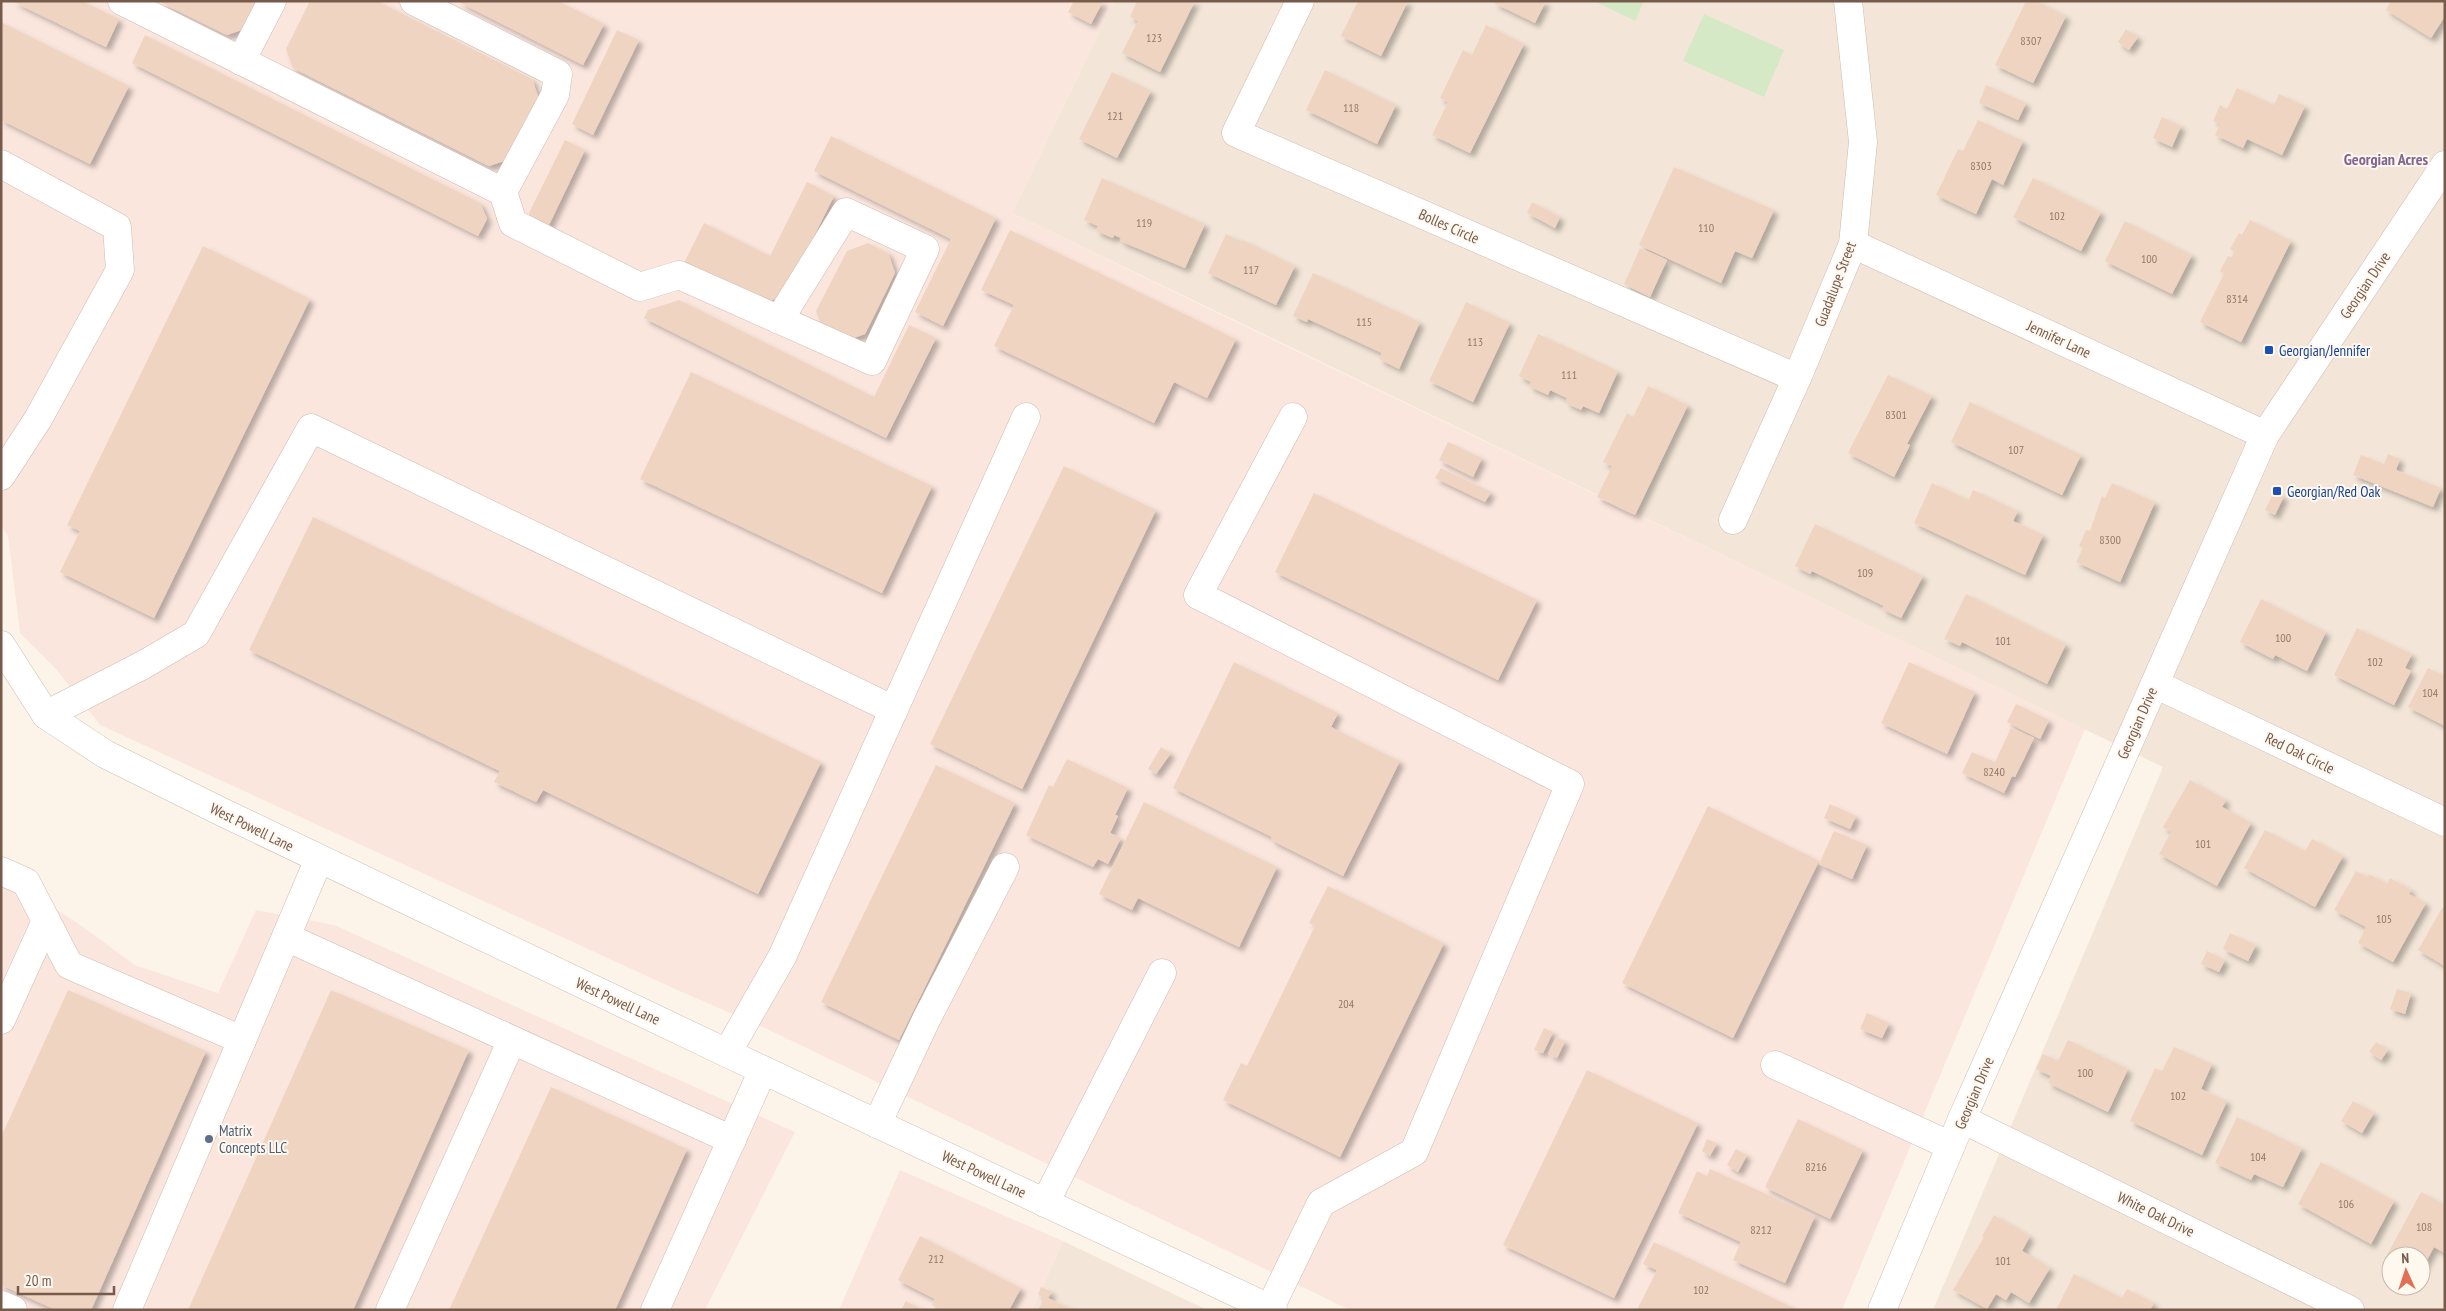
<svg xmlns="http://www.w3.org/2000/svg" width="2446" height="1311" font-family="'PT Sans Narrow',sans-serif">
	<style>
		.residential { fill: #f3e6d8; fill-rule: evenodd }
		.commercial { fill: #fbe6dd }
		.green { fill: #d6e9c7 }
		.building { fill: #f0d4c2; filter: url(#shadow) }
		.lines { fill: none; stroke-linecap: round; stroke-linejoin: round }
		.minor-casing { stroke: #cebcaf; stroke-width: 29 }
		.minor { stroke: #fff; stroke-width: 28 }
		.transit-dot { fill: #1a4fb4; stroke: #fef8ef; stroke-width: 2 }
		.service-dot { fill: #5c6f8a; stroke: #fef8ef; stroke-width: 2 }
		.labels { text-anchor: middle; dominant-baseline: central; stroke-width: 4; stroke-linejoin: round; paint-order: stroke }
		.number-label { font-size: 12px; fill: #94796a }
		.street-label { font-size: 15px; fill: #765b4d; stroke: #fef8ef }
		.transit-label { font-size: 15px; fill: #164399; stroke: #fef8ef; text-anchor: start }
		.service-label { font-size: 15px; fill: #4e5e75; stroke: #fef8ef; text-anchor: start }
		.neighbourhood-label { font-size: 16px; font-weight: bold; fill: #826691; stroke: #fef8ef }
	</style>
	<defs>
		<filter id="shadow"><feDropShadow dx="4.5" dy="4.5" stdDeviation="2.5" flood-color="#0004"/></filter>
	</defs>
	<rect width="100%" height="100%" fill="#fcf4e9"/>
	<g class="residential">
		<path d="M1114,1H2445V1310H1933L2163,767L1012,213ZM2391,1256H2421V1286H2391Z"/>
		<path d="M1063,1241L1207,1310H1032Z"/>
	</g>
	<g class="commercial">
		<path d="M1,1H1114L1012,213L1259,333L2085,729L1842,1310H1350L767,1029L675,989L100,725L56,669L20,633L8,536L1,527Z"/>
		<path d="M1,875L76,922L135,965L218,993L256,910L334,925L795,1132L705,1310H1Z"/>
		<path d="M900,1170L1063,1241L1032,1310H839Z"/>
	</g>
	<g class="green">
		<path d="M1594,1H1644L1635,21Z"/>
		<path d="M1704,14L1784,50L1764,97L1683,61Z"/>
	</g>
	<g class="building">
		<path d="M12,1H82L119,19L106,47Z"/>
		<path d="M158,1H260L247,28L227,35Z"/>
		<path d="M310,1H377L532,79L539,99L507,160L489,166L293,68L286,49Z"/>
		<path d="M457,1H558L604,24L583,65Z"/>
		<path d="M1074,1H1103L1091,24L1068,12Z"/>
		<path d="M1137,1H1195L1160,72L1122,53L1138,21L1130,17Z"/>
		<path d="M1358,1H1408L1381,56L1341,36Z"/>
		<path d="M1495,1H1546L1535,23L1494,3Z"/>
		<path d="M2026,1H2036L2066,16L2033,83L1995,65Z"/>
		<path d="M2391,1H2445V16L2431,38L2386,10Z"/>
		<path d="M1,22L129,86L90,164L1,120Z"/>
		<path d="M1486,25L1524,44L1470,153L1432,135L1448,102L1440,98L1463,50L1472,55Z"/>
		<path d="M2126,29L2138,37L2129,50L2118,42Z"/>
		<path d="M617,30L639,40L593,135L572,124Z"/>
		<path d="M145,35L480,203L487,219L478,236L132,63Z"/>
		<path d="M1325,70L1396,105L1377,144L1306,110Z"/>
		<path d="M1112,72L1151,91L1117,158L1079,139Z"/>
		<path d="M1986,85L2026,103L2018,120L1979,103Z"/>
		<path d="M2237,88L2274,105L2279,94L2305,106L2282,155L2247,139L2243,148L2215,135L2220,124L2213,121L2220,105L2227,109Z"/>
		<path d="M2162,117L2181,126L2172,147L2153,138Z"/>
		<path d="M1978,120L2023,141L2003,185L1992,179L1976,214L1936,195L1958,149L1963,151Z"/>
		<path d="M831,136L996,218L943,326L915,312L951,239L814,171Z"/>
		<path d="M565,140L585,150L547,229L531,221L529,213Z"/>
		<path d="M1674,167L1774,210L1752,258L1735,251L1721,283L1639,245Z"/>
		<path d="M1102,178L1205,224L1185,268L1120,241L1121,238L1114,235L1113,238L1096,231L1098,226L1084,220Z"/>
		<path d="M2033,178L2101,212L2081,251L2013,217Z"/>
		<path d="M807,182L834,196L784,296L764,303L684,263L704,223L770,256Z"/>
		<path d="M1532,202L1560,217L1555,228L1527,213Z"/>
		<path d="M2250,220L2291,241L2241,342L2200,322L2224,274L2220,271L2228,256L2232,257L2234,251L2230,249L2239,233L2242,235Z"/>
		<path d="M2125,221L2192,255L2172,294L2105,261Z"/>
		<path d="M1010,230L1236,339L1207,398L1174,382L1154,423L994,346L1014,305L981,290Z"/>
		<path d="M1226,234L1242,242L1243,240L1295,266L1276,305L1208,273Z"/>
		<path d="M868,243L888,253L895,273L865,334L845,341L823,330L816,311L847,251Z"/>
		<path d="M203,246L310,299L154,618L60,572L80,531L67,525Z"/>
		<path d="M1640,248L1667,260L1650,297L1624,284Z"/>
		<path d="M1313,273L1420,322L1399,369L1379,359L1382,353L1308,319L1307,322L1293,316Z"/>
		<path d="M679,300L874,397L909,325L936,338L886,438L644,318L648,310Z"/>
		<path d="M1466,302L1510,323L1473,402L1429,381Z"/>
		<path d="M1538,334L1618,371L1599,413L1583,406L1581,410L1566,403L1567,398L1550,390L1548,395L1529,386L1531,382L1519,376Z"/>
		<path d="M691,372L932,486L882,593L640,479Z"/>
		<path d="M1888,375L1932,396L1907,444L1910,445L1894,477L1848,453Z"/>
		<path d="M1648,386L1688,405L1635,515L1597,497L1612,466L1603,462L1627,413L1633,417Z"/>
		<path d="M1970,402L2081,455L2062,495L1951,442Z"/>
		<path d="M1448,442L1482,458L1473,477L1439,460Z"/>
		<path d="M2388,454L2400,459L2396,470L2441,488L2433,507L2353,475L2361,455L2384,464Z"/>
		<path d="M1064,466L1156,510L1022,789L930,744Z"/>
		<path d="M1441,468L1491,492L1485,502L1435,478Z"/>
		<path d="M1932,483L1969,500L1973,490L2018,511L2013,521L2043,535L2025,575L1914,523Z"/>
		<path d="M2112,483L2155,502L2120,582L2076,562L2083,548L2079,546L2086,530L2090,531L2102,496L2105,498Z"/>
		<path d="M2274,492L2284,496L2275,515L2265,510Z"/>
		<path d="M1314,493L1537,600L1498,680L1275,572Z"/>
		<path d="M313,517L821,762L758,894L543,790L536,802L494,782L500,771L249,650Z"/>
		<path d="M1815,524L1923,576L1901,618L1882,609L1884,606L1812,571L1810,574L1795,566Z"/>
		<path d="M1966,594L2066,644L2047,684L1962,642L1960,646L1944,639Z"/>
		<path d="M2261,599L2326,632L2307,671L2275,655L2273,659L2240,642Z"/>
		<path d="M2357,628L2412,654L2405,668L2411,671L2394,705L2334,675Z"/>
		<path d="M1234,662L1338,713L1331,727L1400,761L1343,876L1271,840L1272,837L1173,788Z"/>
		<path d="M1909,662L1975,692L1947,754L1881,723Z"/>
		<path d="M2428,668L2445,676V726L2408,707Z"/>
		<path d="M2016,704L2049,720L2040,739L2007,722Z"/>
		<path d="M2011,728L2034,738L2015,777L2012,776L2004,793L1962,773L1972,752L1995,762Z"/>
		<path d="M1161,747L1171,753L1156,774L1148,769Z"/>
		<path d="M1067,759L1128,788L1115,815L1118,816L1110,833L1121,838L1108,864L1098,859L1093,867L1026,835L1049,785L1053,787Z"/>
		<path d="M936,765L1015,803L899,1040L821,1002Z"/>
		<path d="M2190,780L2226,800L2222,807L2251,823L2217,886L2159,854L2171,832L2163,827Z"/>
		<path d="M1144,802L1277,867L1239,947L1138,898L1132,910L1099,894Z"/>
		<path d="M1830,804L1856,816L1850,829L1824,818Z"/>
		<path d="M1708,806L1819,861L1733,1038L1622,983Z"/>
		<path d="M2265,830L2305,851L2312,839L2343,856L2315,907L2244,868Z"/>
		<path d="M1834,831L1867,845L1852,879L1819,864Z"/>
		<path d="M2356,871L2368,877L2369,874L2387,884L2390,878L2411,890L2409,894L2426,903L2393,962L2358,943L2366,927L2334,910Z"/>
		<path d="M1328,886L1444,943L1340,1157L1223,1100L1241,1063L1247,1066L1315,926L1309,923Z"/>
		<path d="M2442,908L2445,909V966L2418,950Z"/>
		<path d="M2230,933L2256,945L2248,961L2223,949Z"/>
		<path d="M2207,951L2225,960L2219,972L2201,964Z"/>
		<path d="M2397,989L2411,993L2405,1014L2390,1009Z"/>
		<path d="M68,990L206,1051L91,1310H56L1,1285V1137Z"/>
		<path d="M331,990L469,1050L353,1310H188Z"/>
		<path d="M1867,1013L1889,1023L1882,1038L1860,1029Z"/>
		<path d="M1544,1028L1553,1032L1543,1053L1534,1050Z"/>
		<path d="M1556,1037L1565,1041L1557,1058L1548,1054Z"/>
		<path d="M2068,1040L2128,1069L2108,1112L2048,1083L2051,1076L2036,1069L2043,1054L2058,1061Z"/>
		<path d="M2376,1042L2388,1050L2381,1060L2369,1052Z"/>
		<path d="M2174,1047L2212,1064L2201,1089L2227,1101L2202,1155L2130,1121L2155,1068L2162,1071Z"/>
		<path d="M1587,1070L1698,1123L1614,1298L1503,1245Z"/>
		<path d="M551,1087L687,1149L615,1310H449Z"/>
		<path d="M2353,1101L2374,1113L2362,1133L2341,1121Z"/>
		<path d="M2237,1117L2302,1148L2283,1187L2254,1174L2251,1180L2215,1163Z"/>
		<path d="M1798,1119L1863,1150L1830,1219L1765,1187Z"/>
		<path d="M1707,1139L1717,1143L1710,1156L1702,1151Z"/>
		<path d="M1736,1149L1747,1155L1738,1172L1727,1165Z"/>
		<path d="M2321,1162L2394,1201L2371,1244L2298,1204Z"/>
		<path d="M1710,1169L1815,1216L1785,1283L1733,1260L1741,1242L1678,1213L1697,1171L1707,1176Z"/>
		<path d="M2421,1192L2445,1205V1253L2434,1247L2421,1271V1256H2391V1260L2386,1257Z"/>
		<path d="M1994,1215L2030,1236L2022,1251L2050,1268L2029,1303L2011,1292L2006,1300L1996,1294L1987,1309L1953,1290L1984,1237L1982,1236Z"/>
		<path d="M920,1236L1021,1288L1009,1310H937L938,1308L932,1305L935,1299L898,1280Z"/>
		<path d="M1654,1242L1794,1308L1793,1310H1637L1657,1270L1643,1264Z"/>
		<path d="M2074,1274L2122,1298L2127,1289L2154,1303L2150,1310H2056Z"/>
		<path d="M1041,1287L1052,1292L1048,1298L1073,1310H1038L1044,1298L1038,1295Z"/>
		<path d="M906,1301L923,1310H901Z"/>
	</g>
	<g class="lines">
		<defs>
			<g id="minor">
				<path d="M122,1L503,192L555,95L558,74L414,1"/>
				<path d="M1300,1L1236,133L1797,378"/>
				<path d="M241,61L272,1"/>
				<path d="M1,164L117,227L120,270L38,419L1,476"/>
				<path d="M503,192L513,223L640,287L679,275L872,361L925,249L846,212L779,320"/>
				<path d="M1853,244L2265,435"/>
				<path d="M1733,520L1797,378L1853,244L1863,142L1848,1"/>
				<path d="M1,645L46,715L105,754L224,813L727,1053L1273,1310"/>
				<path d="M2155,684L2445,822"/>
				<path d="M46,715L143,665L196,634L311,428L894,710"/>
				<path d="M1,871L26,882L69,965L242,1040L319,859"/>
				<path d="M286,937L732,1140"/>
				<path d="M1,1020L46,921"/>
				<path d="M727,1053L782,957L1026,417"/>
				<path d="M1775,1065L1951,1146"/>
				<path d="M1962,1119L2350,1310"/>
				<path d="M877,1124L926,1020L1005,867"/>
				<path d="M1045,1203L1162,973"/>
				<path d="M1,1305L13,1310"/>
				<path d="M1270,1308L1321,1203L1414,1152L1570,784L1198,595L1293,417"/>
				<path d="M127,1310L242,1040"/>
				<path d="M390,1310L512,1040"/>
				<path d="M655,1310L763,1070"/>
				<path d="M1882,1310L1962,1119L2265,435L2445,165"/>
			</g>
		</defs>
		<use href="#minor" class="minor-casing"/>
		<use href="#minor" class="minor"/>
	</g>
	<g class="transit-dot">
		<rect x="2264" y="345" width="10" height="10" rx="2.5"/>
		<rect x="2272" y="486" width="10" height="10" rx="2.5"/>
	</g>
	<circle class="service-dot" cx="209" cy="1139" r="5"/>
	<g class="labels">
		<g class="number-label">
			<text x="1154" y="37">123</text>
			<text x="2031" y="40">8307</text>
			<text x="1351" y="107">118</text>
			<text x="1115" y="115">121</text>
			<text x="1981" y="165">8303</text>
			<text x="2057" y="215">102</text>
			<text x="1144" y="222">119</text>
			<text x="1706" y="227">110</text>
			<text x="2149" y="258">100</text>
			<text x="1251" y="269">117</text>
			<text x="2237" y="298">8314</text>
			<text x="1364" y="321">115</text>
			<text x="1475" y="341">113</text>
			<text x="1569" y="374">111</text>
			<text x="1896" y="414">8301</text>
			<text x="2016" y="449">107</text>
			<text x="2110" y="539">8300</text>
			<text x="1865" y="572">109</text>
			<text x="2283" y="637">100</text>
			<text x="2003" y="640">101</text>
			<text x="2375" y="661">102</text>
			<text x="2430" y="692">104</text>
			<text x="1994" y="771">8240</text>
			<text x="2203" y="843">101</text>
			<text x="2384" y="918">105</text>
			<text x="1346" y="1003">204</text>
			<text x="2085" y="1072">100</text>
			<text x="2178" y="1095">102</text>
			<text x="2258" y="1156">104</text>
			<text x="1816" y="1166">8216</text>
			<text x="2346" y="1203">106</text>
			<text x="2424" y="1226">108</text>
			<text x="1761" y="1229">8212</text>
			<text x="936" y="1258">212</text>
			<text x="2003" y="1260">101</text>
			<text x="1701" y="1289">102</text>
		</g>
		<g class="street-label">
			<text transform="translate(1449 226) rotate(24)">Bolles Circle</text>
			<text transform="translate(1835 284) rotate(-69)">Guadalupe Street</text>
			<text transform="translate(2365 285) rotate(-56)">Georgian Drive</text>
			<text transform="translate(2059 339) rotate(25)">Jennifer Lane</text>
			<text transform="translate(2137 723) rotate(-66)">Georgian Drive</text>
			<text transform="translate(2300 753) rotate(26)">Red Oak Circle</text>
			<text transform="translate(252 827) rotate(26)">West Powell Lane</text>
			<text transform="translate(618 1001) rotate(25)">West Powell Lane</text>
			<text transform="translate(1974 1093) rotate(-67)">Georgian Drive</text>
			<text transform="translate(984 1174) rotate(25)">West Powell Lane</text>
			<text transform="translate(2156 1214) rotate(26)">White Oak Drive</text>
		</g>
		<g class="transit-label">
			<text x="2279" y="350">Georgian/Jennifer</text>
			<text x="2287" y="491">Georgian/Red Oak</text>
		</g>
		<g class="service-label">
			<text x="219" y="1130">Matrix<tspan x="219" dy="17">Concepts LLC</tspan></text>
		</g>
		<g class="neighbourhood-label">
			<text x="2386" y="159">Georgian Acres</text>
		</g>
	</g>
	<rect width="2446" height="1311" fill="none" stroke="#765b4d" stroke-width="5"/>
	<g transform="translate(2406 1271) rotate(357)"><circle r="24" fill="#fef8ef" stroke="#c8b9ae"/>
	<path d="M0-4L9 19L0 12L-9 19Z" fill="#e07154"/>
	<text y="-8" font-size="14" font-weight="bold" text-anchor="middle" fill="#765b4d">N</text>
	</g>
	<path d="M18 1286v8h96v-8" fill="none" stroke="#765b4d" stroke-width="2.5"/>
	<text x="25" y="1286" font-size="15" fill="#765b4d" stroke="#fef8ef" stroke-width="4" paint-order="stroke">20 m</text>
</svg>
